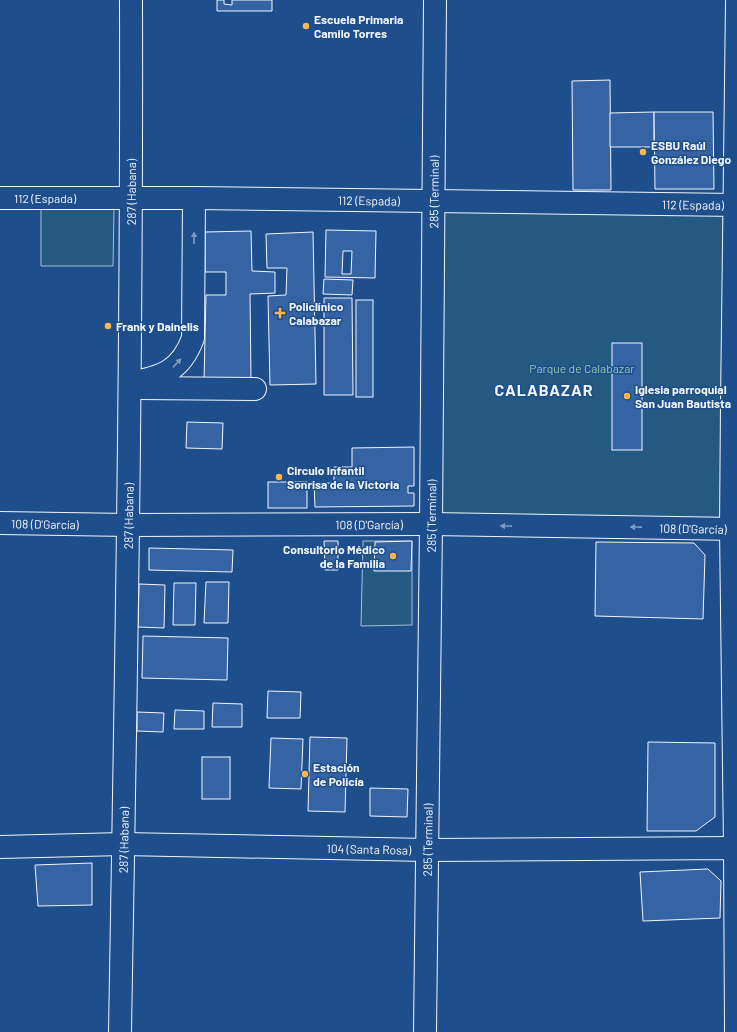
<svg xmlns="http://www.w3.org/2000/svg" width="737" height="1032" font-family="Barlow,sans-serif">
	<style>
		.green { fill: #245a82; stroke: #a8bbd7 }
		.building { fill: #3563a3; stroke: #f2f6ff; fill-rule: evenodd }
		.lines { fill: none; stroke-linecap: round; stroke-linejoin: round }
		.minor-casing { stroke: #f2f6ff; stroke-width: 24 }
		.major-casing { stroke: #f2f6ff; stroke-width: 24 }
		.minor { stroke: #1f4e8c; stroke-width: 22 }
		.major { stroke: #1f4e8c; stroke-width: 22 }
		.oneway { fill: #7e9ac0 }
		.poi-dot { fill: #ffb74d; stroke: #1f4e8c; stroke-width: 1.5 }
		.labels { text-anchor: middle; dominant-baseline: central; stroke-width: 3; stroke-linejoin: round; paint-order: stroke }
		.poi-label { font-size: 12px; font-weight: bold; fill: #f2f6ff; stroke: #1f4e8c; text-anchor: start }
		.street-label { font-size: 12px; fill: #f2f6ff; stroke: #1f4e8c }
		.park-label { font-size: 12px; fill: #97c8a6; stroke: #1f4e8c }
		.district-label { font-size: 16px; font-weight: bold; letter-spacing: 1px; fill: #f2f6ff; stroke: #1f4e8c }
	</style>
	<rect width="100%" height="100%" fill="#1f4e8c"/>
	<g class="green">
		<path d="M434,201L735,205L731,529L431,524Z"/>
		<path d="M41,209H114L113,266H41Z"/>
		<path d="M363,541H412V625L361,626Z"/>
	</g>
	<g class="building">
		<path d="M217,0H224V4L232,5V0H272V11H217Z"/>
		<path d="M610,80L611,190H573L572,81Z"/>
		<path d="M654,112V147H610V113Z"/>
		<path d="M654,112H713L714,189H655Z"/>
		<path d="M326,230L376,231L375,278L325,277ZM343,251H352L351,274H342Z"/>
		<path d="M251,231L252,271L275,272V293L250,294L251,381L204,382L206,295H226V272H205V232Z"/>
		<path d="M313,232L316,384L270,385L268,296L286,295L287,268H267L266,234Z"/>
		<path d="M324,279L353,280L352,295L323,294Z"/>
		<path d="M324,298H352L353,395H324Z"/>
		<rect x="356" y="300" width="17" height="97"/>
		<rect x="612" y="343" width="30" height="107"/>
		<path d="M187,422L223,423L222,449L186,448Z"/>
		<path d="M414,447V486H408V493H414V506L315,507L314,483H334V467H352V448Z"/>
		<rect x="268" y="482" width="39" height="26"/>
		<path d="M324,541H338V570H325Z"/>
		<path d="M412,541L411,571H374L375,542Z"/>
		<path d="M596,542L694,543L705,555L703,619L595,616Z"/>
		<path d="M149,548L233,550L232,572L149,570Z"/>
		<path d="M206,582H229L228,623H204Z"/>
		<path d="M174,583H196L195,625H173Z"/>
		<path d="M139,584L165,585L164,628L138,627Z"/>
		<path d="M143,636L228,638L227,680L142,678Z"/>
		<path d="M268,691L301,692L300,718H267Z"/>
		<path d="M213,703L242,704V727H212Z"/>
		<path d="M175,710L204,711V729H174Z"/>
		<path d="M137,712L164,713L163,732L137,731Z"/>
		<path d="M310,737L347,738L345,812L308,811Z"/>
		<path d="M271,738L303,739L301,789L269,788Z"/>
		<path d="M648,742L715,743V817L696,831H647Z"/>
		<rect x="202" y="757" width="28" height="42"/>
		<path d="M370,788L408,789L407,817L370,816Z"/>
		<path d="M92,863V905L38,906L35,865Z"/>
		<path d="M708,869L721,881L720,918L643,921L640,872Z"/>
	</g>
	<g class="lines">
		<defs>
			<g id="minor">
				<path id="s1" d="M0,198H194L737,205"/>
				<path d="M130,383C162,377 181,371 193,338L194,198"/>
				<path d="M139,388L255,389"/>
				<path id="s2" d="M0,523L129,525L431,524L737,529"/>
				<path id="s3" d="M0,847L123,844L427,850L735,848L736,1032"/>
				<path id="s4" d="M120,1032C126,688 132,344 131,0"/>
				<path id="s5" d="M425,1032L431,524L435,0"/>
			</g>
			<path id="major" d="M737,2L732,404L731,529L735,848H737"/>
		</defs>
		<use href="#minor" class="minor-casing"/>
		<use href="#major" class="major-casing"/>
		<use href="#minor" class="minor"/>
		<use href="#major" class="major"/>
	</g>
	<defs><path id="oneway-solid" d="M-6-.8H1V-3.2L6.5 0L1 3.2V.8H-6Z"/></defs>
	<g class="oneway">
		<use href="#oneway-solid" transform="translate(194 238) rotate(-89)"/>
		<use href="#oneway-solid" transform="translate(177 363) rotate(-47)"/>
		<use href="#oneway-solid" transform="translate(506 526) rotate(-179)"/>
		<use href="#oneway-solid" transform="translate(636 527) rotate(-179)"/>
	</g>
	<g class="poi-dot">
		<circle cx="306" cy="26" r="4"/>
		<circle cx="643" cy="152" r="4"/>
		<path d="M278 307h4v4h4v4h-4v4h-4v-4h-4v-4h4z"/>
		<circle cx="108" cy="326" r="4"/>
		<circle cx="627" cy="396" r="4"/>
		<circle cx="279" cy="477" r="4"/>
		<circle cx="393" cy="556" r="4"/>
		<circle cx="305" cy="774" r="4"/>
	</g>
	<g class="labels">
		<g class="poi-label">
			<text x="314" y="19">Escuela Primaria<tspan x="314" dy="14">Camilo Torres</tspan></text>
			<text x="651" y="145">ESBU Raúl<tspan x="651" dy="14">González Diego</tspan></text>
			<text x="289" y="306">Policlínico<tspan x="289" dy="14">Calabazar</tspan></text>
			<text x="116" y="326">Frank y Dainelis</text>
			<text x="635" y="389">Iglesia parroquial<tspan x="635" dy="14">San Juan Bautista</tspan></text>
			<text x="287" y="470">Circulo Infantil<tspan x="287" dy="14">Sonrisa de la Victoria</tspan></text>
			<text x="385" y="549" text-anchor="end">Consultorio Médico<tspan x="385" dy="14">de la Familia</tspan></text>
			<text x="313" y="767">Estación<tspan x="313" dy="14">de Policía</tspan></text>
		</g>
		<g class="street-label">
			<text stroke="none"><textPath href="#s4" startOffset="840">287 (Habana)</textPath></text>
			<text stroke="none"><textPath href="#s5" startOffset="840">285 (Terminal)</textPath></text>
			<text stroke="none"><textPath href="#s1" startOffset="45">112 (Espada)</textPath></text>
			<text stroke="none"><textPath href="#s1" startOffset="369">112 (Espada)</textPath></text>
			<text stroke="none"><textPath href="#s1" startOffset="693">112 (Espada)</textPath></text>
			<text stroke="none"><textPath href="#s4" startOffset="516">287 (Habana)</textPath></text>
			<text stroke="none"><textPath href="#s5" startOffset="516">285 (Terminal)</textPath></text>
			<text stroke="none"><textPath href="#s2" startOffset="45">108 (D'García)</textPath></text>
			<text stroke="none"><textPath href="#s2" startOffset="369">108 (D'García)</textPath></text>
			<text stroke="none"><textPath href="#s2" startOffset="693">108 (D'García)</textPath></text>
			<text stroke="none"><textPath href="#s4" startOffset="192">287 (Habana)</textPath></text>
			<text stroke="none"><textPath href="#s5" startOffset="192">285 (Terminal)</textPath></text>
			<text stroke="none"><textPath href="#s3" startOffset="369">104 (Santa Rosa)</textPath></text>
		</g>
		<g class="park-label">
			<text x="582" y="368">Parque de Calabazar</text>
		</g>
		<g class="district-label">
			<text x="544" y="389">CALABAZAR</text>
		</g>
	</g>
</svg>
